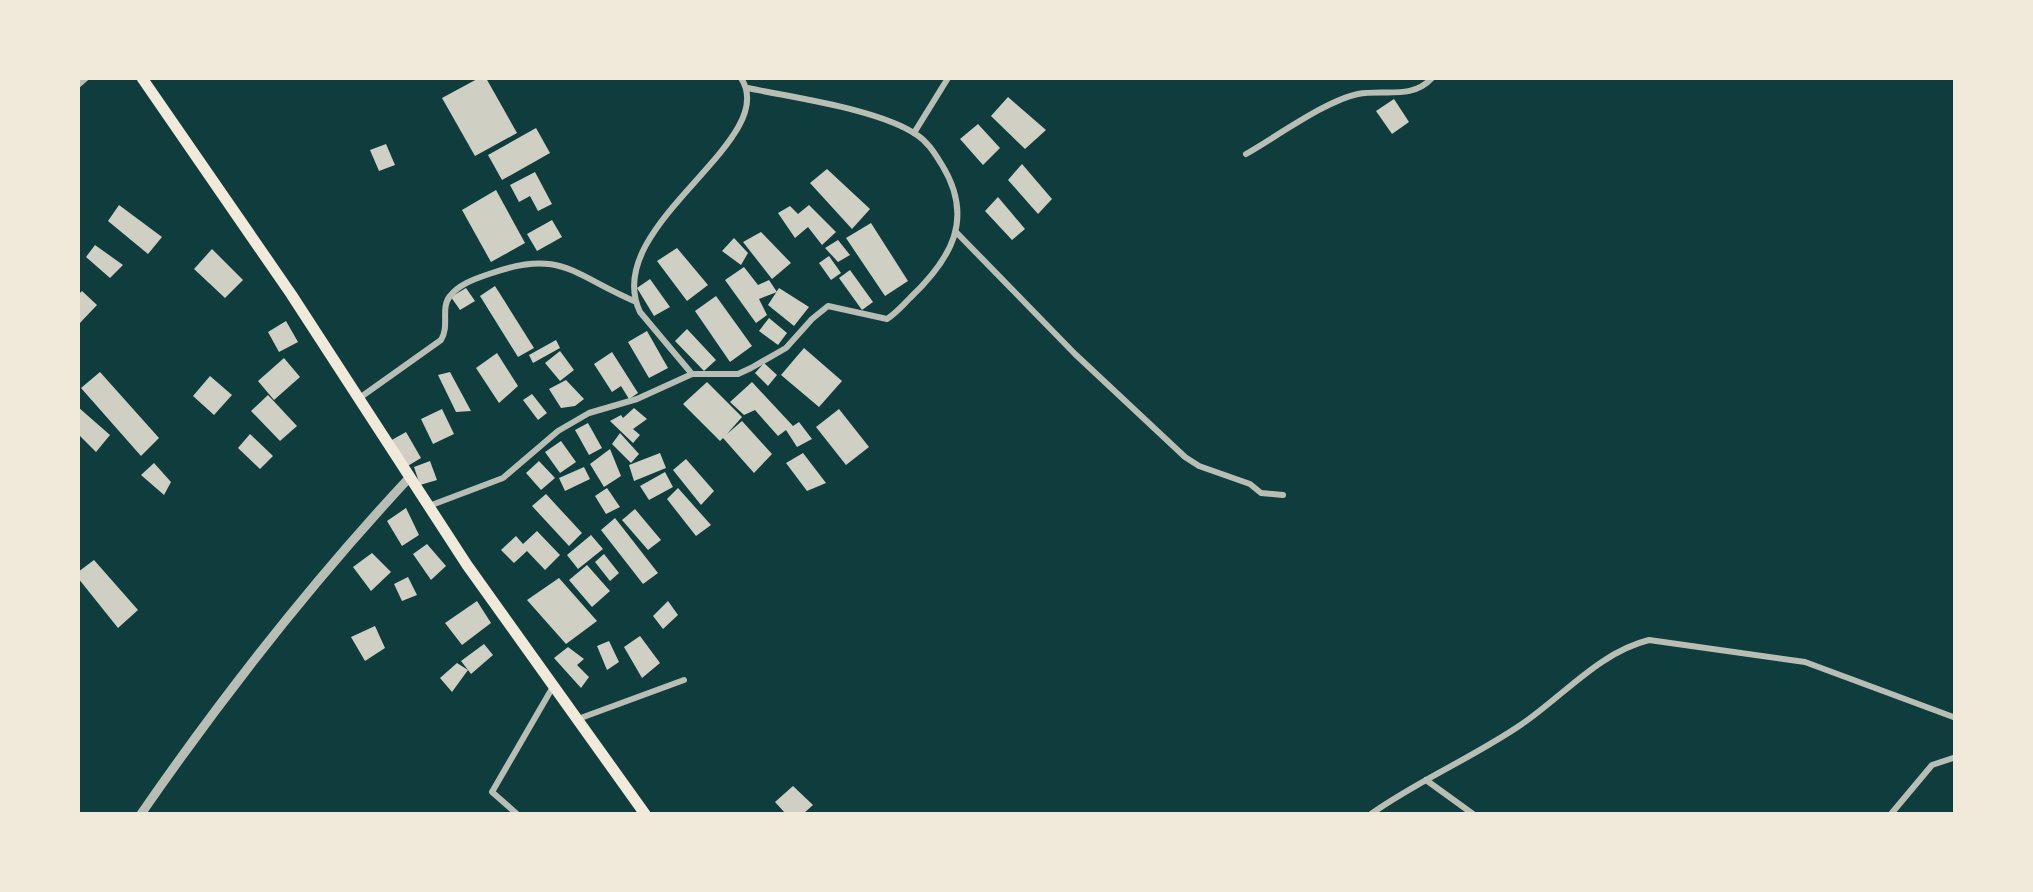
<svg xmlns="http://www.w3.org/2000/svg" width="2033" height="892" font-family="'Fira Sans Condensed',sans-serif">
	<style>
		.building { fill: #cfcfc3 }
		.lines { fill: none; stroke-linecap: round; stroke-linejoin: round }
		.minor { stroke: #b8beb3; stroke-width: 6 }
		.tertiary { stroke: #b8beb3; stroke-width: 9 }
		.primary { stroke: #f1e9da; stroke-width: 11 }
	</style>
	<rect width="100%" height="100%" fill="#0f3d3e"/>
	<g class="building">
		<path d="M479,78H486L517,133L475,156L442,98Z"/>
		<path d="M1008,97L1046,130L1025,149L991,116Z"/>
		<path d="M1394,99L1409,122L1392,134L1376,111Z"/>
		<path d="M978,124L1000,148L983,165L960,139Z"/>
		<path d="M536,128L550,153L502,180L488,155Z"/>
		<path d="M386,144L395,165L379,171L370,150Z"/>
		<path d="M1022,164L1052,199L1038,214L1008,180Z"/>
		<path d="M827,169L870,209L852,229L810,183Z"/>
		<path d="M535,172L552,204L538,211L530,196L519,202L510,185Z"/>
		<path d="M496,190L525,243L491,262L462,210Z"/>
		<path d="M998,197L1025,229L1012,240L985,211Z"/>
		<path d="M119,205L162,237L148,254L108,221Z"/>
		<path d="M809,205L836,232L822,245L808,227L795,238L778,213L790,206L798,214Z"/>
		<path d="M552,220L562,237L537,251L527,234Z"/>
		<path d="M871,223L908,281L885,296L846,238Z"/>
		<path d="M761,232L791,263L772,279L743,242Z"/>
		<path d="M734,238L748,253L741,265L722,251Z"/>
		<path d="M838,240L850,255L838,262L825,248Z"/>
		<path d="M95,245L123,265L110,278L86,257Z"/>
		<path d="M677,248L708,285L687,301L657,261Z"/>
		<path d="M212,249L243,280L225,298L194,269Z"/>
		<path d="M829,256L841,273L831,280L819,263Z"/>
		<path d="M744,267L758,285L769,280L777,292L759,299L767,315L756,323L725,280Z"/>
		<path d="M850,270L873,302L862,310L839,278Z"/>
		<path d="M650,279L670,307L654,316L637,288Z"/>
		<path d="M495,286L534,348L518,357L480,296Z"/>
		<path d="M466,288L475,301L460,310L451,297Z"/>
		<path d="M779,288L809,307L794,326L768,305Z"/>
		<path d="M82,291L97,305L78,325V295Z"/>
		<path d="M716,296L752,346L730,362L695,311Z"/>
		<path d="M769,318L787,333L778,345L759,331Z"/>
		<path d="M286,321L298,342L279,352L268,332Z"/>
		<path d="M687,329L716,360L704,371L675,341Z"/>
		<path d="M647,331L668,368L649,378L628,342Z"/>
		<path d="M556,340L560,348L533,363L529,355Z"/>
		<path d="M804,348L842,381L819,407L781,375Z"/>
		<path d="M560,351L574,370L560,381L545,363Z"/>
		<path d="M612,352L638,393L629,399L621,386L612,392L594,364Z"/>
		<path d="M497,353L518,386L499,403L476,368Z"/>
		<path d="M284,358L300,377L274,400L258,381Z"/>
		<path d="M764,363L777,375L768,386L755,373Z"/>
		<path d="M100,372L159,438L141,456L81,388Z"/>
		<path d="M450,372L471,411L456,412L438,375Z"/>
		<path d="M210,376L232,395L214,415L193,396Z"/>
		<path d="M566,380L584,399L575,406L561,408L549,389Z"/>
		<path d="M707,382L742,417L727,434L742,421L772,454L754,473L723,438L720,441L683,404Z"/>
		<path d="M752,382L793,426L799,422L812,439L797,447L786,430L778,436L755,410L744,415L730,402Z"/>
		<path d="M532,394L547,413L538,420L523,400Z"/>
		<path d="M268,395L297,426L280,441L251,411Z"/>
		<path d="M78,407L110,435L96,452L78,434Z"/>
		<path d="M634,408L647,419L633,429L640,435L633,443L610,421L621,415L623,418Z"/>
		<path d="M442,409L454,434L433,444L421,419Z"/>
		<path d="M839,409L869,447L846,465L816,427Z"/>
		<path d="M588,423L602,448L589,455L575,430Z"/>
		<path d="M406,432L421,458L406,467L390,441Z"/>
		<path d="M620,433L639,454L631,463L612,444Z"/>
		<path d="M250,434L273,456L260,469L238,448Z"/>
		<path d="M561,441L576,462L560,473L545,452Z"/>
		<path d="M610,449L621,476L604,487L590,464Z"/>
		<path d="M660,453L666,468L634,481L629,465Z"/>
		<path d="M803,453L826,483L807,491L786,463Z"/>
		<path d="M686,459L714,491L701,505L673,470Z"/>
		<path d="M430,461L437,480L420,485L414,467Z"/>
		<path d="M539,461L555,478L541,490L526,473Z"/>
		<path d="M154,463L171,482L164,495L141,475Z"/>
		<path d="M584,467L590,479L565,491L559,478Z"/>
		<path d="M665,472L673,487L649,500L640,486Z"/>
		<path d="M607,488L620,507L606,514L595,496Z"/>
		<path d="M678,488L711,525L696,536L667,499Z"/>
		<path d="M546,494L582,533L569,546L532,506Z"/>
		<path d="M406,508L419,535L402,546L387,521Z"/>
		<path d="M635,509L661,540L648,550L622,520Z"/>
		<path d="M615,518L658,573L643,584L601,530Z"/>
		<path d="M537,531L560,555L545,570L527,551L514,563L501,550L516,536L523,544Z"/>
		<path d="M591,535L603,549L578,569L567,555Z"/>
		<path d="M427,544L446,566L431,580L413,554Z"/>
		<path d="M372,553L391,572L371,591L353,567Z"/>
		<path d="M604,554L619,573L610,581L595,562Z"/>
		<path d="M94,560L138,610L118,628L78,578V572Z"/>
		<path d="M587,565L610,591L592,607L569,580Z"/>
		<path d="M408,577L417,595L402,601L394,584Z"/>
		<path d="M559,578L597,621L566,644L527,600Z"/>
		<path d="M477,601L491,623L462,645L445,623Z"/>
		<path d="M668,601L678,615L663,629L653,616Z"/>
		<path d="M375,626L385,648L365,661L351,637Z"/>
		<path d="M640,636L660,663L642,678L624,647Z"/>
		<path d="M609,641L619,662L607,670L597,646Z"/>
		<path d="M484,644L493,655L471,674L468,670L452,692L440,678L457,663L468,670L461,661Z"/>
		<path d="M568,647L584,659L577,665L589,677L581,688L554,658Z"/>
		<path d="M793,786L813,805L803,814H786L775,802Z"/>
	</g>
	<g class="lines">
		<g class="minor">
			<path d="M78,85L86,78"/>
			<path d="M914,133L948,78"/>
			<path d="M1246,154C1276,137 1327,100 1358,94C1384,89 1412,100 1432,78"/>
			<path d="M956,232L1075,354L1185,457L1199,466L1250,484L1261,493L1283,495"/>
			<path d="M692,374L640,312C599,226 783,141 741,78"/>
			<path d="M358,399L441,340C450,326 440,308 450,296C459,284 475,279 489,274C561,248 573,275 634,301"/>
			<path d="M429,506L503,478L558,431L589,413L637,399L692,374H738L751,368L786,348L812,319L828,306L887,319C896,313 902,306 910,298C951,259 975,219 942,165C935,154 928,142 917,135C879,109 794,98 748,88"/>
			<path d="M578,719L684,680"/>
			<path d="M1426,780L1473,814"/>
			<path d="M517,814L492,792L554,685"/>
			<path d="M1371,814C1419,780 1474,757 1522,724C1563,696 1600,652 1649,640L1805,662L1956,718"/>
			<path d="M1891,814L1932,765L1956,757"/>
		</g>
		<path class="tertiary" d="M141,814C222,697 312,582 409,478"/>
		<path class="primary" d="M142,78L291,294L467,565L645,814"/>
	</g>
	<rect width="2033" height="892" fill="none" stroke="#f1e9da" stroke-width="160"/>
</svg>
